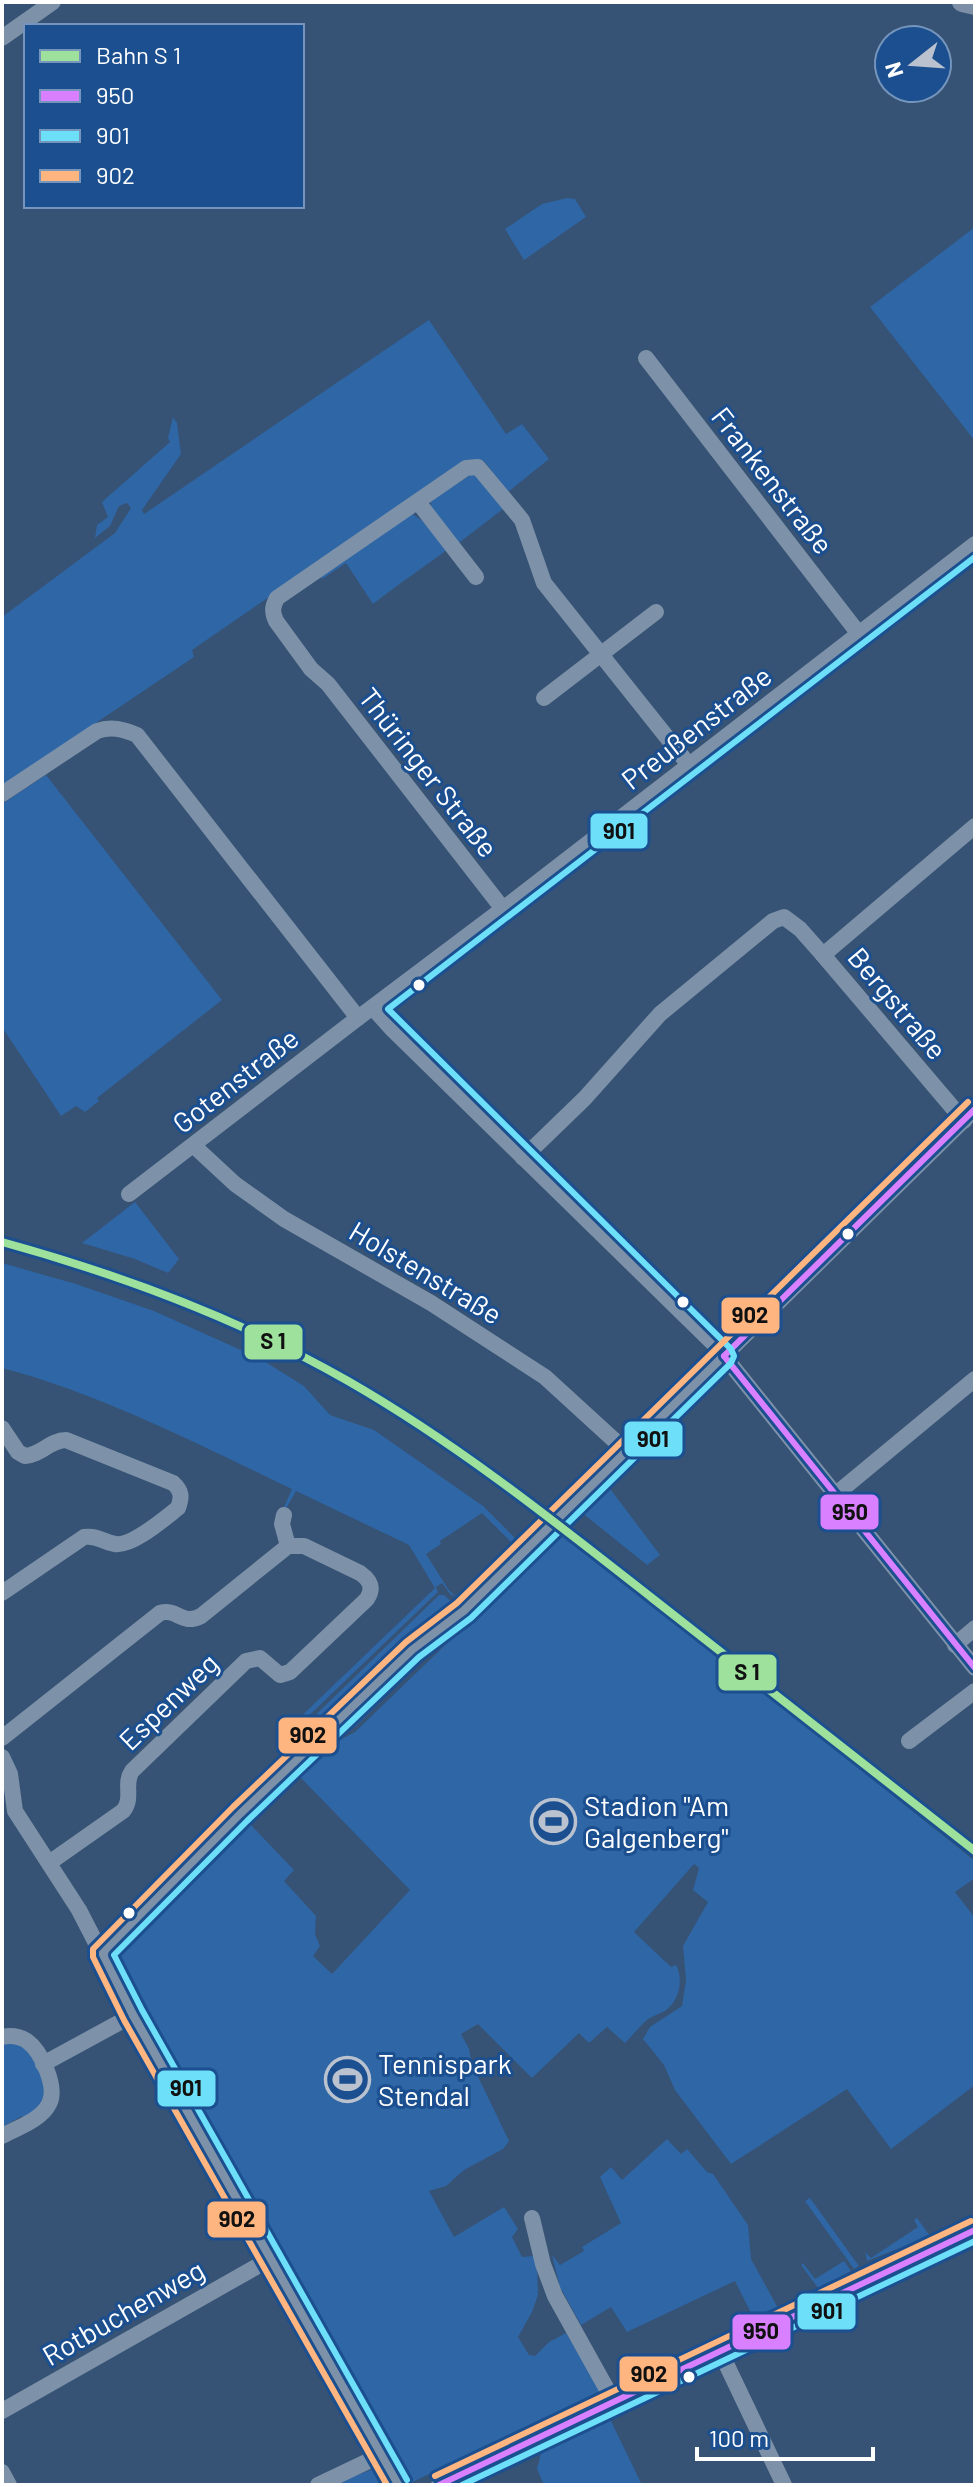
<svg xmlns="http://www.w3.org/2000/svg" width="977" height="2487" font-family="Barlow,sans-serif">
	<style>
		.green { fill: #2f66a5 }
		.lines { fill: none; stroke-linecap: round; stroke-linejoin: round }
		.minor { stroke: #7d92a8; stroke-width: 16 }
		.major { stroke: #7d8ea7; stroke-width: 20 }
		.bus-1-casing { stroke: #1b4f8f; stroke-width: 12 }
		.bus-2-casing { stroke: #1b4f8f; stroke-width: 12 }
		.bus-3-casing { stroke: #1b4f8f; stroke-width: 12 }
		.bus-1 { stroke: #d880ff; stroke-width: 6 }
		.bus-2 { stroke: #6ddff8; stroke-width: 6 }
		.bus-3 { stroke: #ffb580; stroke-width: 6 }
		.rail-1-casing { stroke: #1b4f8f; stroke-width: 14 }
		.rail-1 { stroke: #9de19d; stroke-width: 8 }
		.bus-dot { fill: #fff; stroke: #1b4f8f; stroke-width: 3 }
		.labels { text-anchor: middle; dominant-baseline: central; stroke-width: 6; stroke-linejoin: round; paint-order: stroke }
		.street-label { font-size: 28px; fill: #fff; stroke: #1b4f8f }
		.poi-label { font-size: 28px; fill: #fff; stroke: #1b4f8f; text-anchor: start }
		.line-badge { stroke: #1b4f8f; stroke-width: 3 }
		.pale-badge-label { font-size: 22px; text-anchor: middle; font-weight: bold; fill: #111 }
	</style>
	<rect width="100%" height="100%" fill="#365274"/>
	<g class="green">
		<path d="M567,198L575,199L586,217L524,260L505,229L542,204Z"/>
		<path d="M975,227V441L870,307Z"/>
		<path d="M429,320L506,434L522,424L549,459L508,492L484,461L468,460L192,650L194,657L2,786V617L115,533L131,508L127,503L119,506L110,526L95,538L97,525L108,517L102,502L170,442L168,438L173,417L177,423L181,454L142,510L144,514Z"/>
		<path d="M475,472L503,509L460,542H456L431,507V500Z"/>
		<path d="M411,513L421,520L425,518L448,549C423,568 398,584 373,604L346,563L322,579L320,576Z"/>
		<path d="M46,775L222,1000L97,1098L99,1101L85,1112L76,1106L61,1116L2,1027V984L4,983L2,980V804Z"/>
		<path d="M135,1202L179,1259L168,1273L135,1259L82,1243Z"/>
		<path d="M2,1263L76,1284L154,1311L259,1358L304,1386L330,1415L374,1430L483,1506L518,1541L516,1546L486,1574L485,1573L490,1564L514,1545L482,1513L440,1541L441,1544L426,1554L448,1589L455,1596L483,1574L485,1576L465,1595L457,1598L450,1594L442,1583L436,1587L438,1592L297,1727L293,1724L435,1588L409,1545L296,1491L284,1512L280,1516L292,1489C197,1444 104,1395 2,1368Z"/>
		<path d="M613,1473L617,1477L608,1486L660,1555L647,1565L576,1508Z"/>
		<path d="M556,1527L975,1861V1878L955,1892L975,1918V2085L891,2149L847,2089L731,2164L675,2090L664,2065L643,2039L650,2027L682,2006L686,1980L683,1946L708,1902L693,1890L699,1868L694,1864L634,1932L671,1967L676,1965C684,1980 679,2002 665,2011C659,2014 652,2016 647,2020C639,2027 632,2036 625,2043L607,2027L589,2043L579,2033L532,2078L478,2024L461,2034L469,2049L472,2064L509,2141L503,2149L464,2170L446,2186L429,2191L454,2237L504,2207L518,2229L512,2237L522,2257L534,2256L537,2264L538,2295L532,2312L518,2337L529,2355L535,2356L549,2342L566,2333L602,2393L406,2485L323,2340L317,2320L304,2303L286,2264L237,2174L238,2172L233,2163L225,2165L221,2161L226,2154L209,2127L201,2124L196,2116L202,2107L197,2100H187L172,2069L168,2054L146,2014L136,2011L134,2006L138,2003L135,1996L137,1995L122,1975L118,1955L218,1850L292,1783L251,1825L294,1870L284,1881L316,1916L315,1934L320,1946L313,1956L332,1974L410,1890L301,1778L298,1780L297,1778L329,1748L334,1752L339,1747L336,1742L355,1732L470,1621L469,1614Z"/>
		<path d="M439,1595H444L459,1609L444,1621L431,1619L405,1639L315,1728L325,1730L311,1742L300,1730Z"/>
		<path d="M465,1618L356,1726L333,1739L334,1735L418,1653Z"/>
		<path d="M2,2042L23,2044L47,2082L45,2104L25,2120L22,2116L2,2127Z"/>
		<path d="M667,2139L681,2154L687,2149L707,2172L713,2174L748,2225L751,2259L778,2308L754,2319L735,2281L627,2332L611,2307L581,2325L560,2287L552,2255L560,2265L584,2251L582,2247L621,2223L600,2177L611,2167L622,2180Z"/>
		<path d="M810,2198L856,2262L859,2266L854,2269L805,2201Z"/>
		<path d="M917,2218L930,2236L867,2261L865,2252L871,2258L918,2227L914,2220Z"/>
		<path d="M844,2261L851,2271L818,2288L801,2265L803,2263L815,2279Z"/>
		<path d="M610,2419L642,2485H544L537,2469L541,2453Z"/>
		<path d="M376,2468L381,2472L385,2485H330Z"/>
	</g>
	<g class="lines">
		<g class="minor">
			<path d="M2,38L53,2"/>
			<path d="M646,358L859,634"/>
			<path d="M418,502L476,577"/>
			<path d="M544,698L656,612"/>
			<path d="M2,794L97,731C111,726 123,729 137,735L358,1018"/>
			<path d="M503,909L328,684L311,669L276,621C272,612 272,607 277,598L466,468L478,467L522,520L544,583L689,765"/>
			<path d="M823,955L964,1121"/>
			<path d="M373,1008L391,1028L716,1346L975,1668"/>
			<path d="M194,1146L235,1184L284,1219L431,1303L545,1377L626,1451"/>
			<path d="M523,1158L585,1098L660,1014L773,921L784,917L800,929L823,955L975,826"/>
			<path d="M129,1194L358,1018L503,909L975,544"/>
			<path d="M2,1428L18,1452L25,1456C41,1455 50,1440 66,1440L173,1483C182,1491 182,1497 178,1508C165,1518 132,1547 115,1544C103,1542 97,1535 84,1537L2,1593"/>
			<path d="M835,1495L975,1379"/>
			<path d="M955,1645L975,1628"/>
			<path d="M2,1738L160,1613C178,1608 181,1626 201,1616L288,1546L282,1524L284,1515"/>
			<path d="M909,1741L975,1691"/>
			<path d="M2,1757L10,1774L15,1811L79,1910L133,2015L398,2485"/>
			<path d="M49,1863L123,1811C134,1798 123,1784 132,1771L246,1661L260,1658L280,1675L290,1672L367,1599C374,1588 370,1580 360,1573L304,1546H288"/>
			<path d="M102,1953L240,1814L413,1649L464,1611L975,1109"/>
			<path d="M2,2037C11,2035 19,2036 27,2041C41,2051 58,2087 49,2104C41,2120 17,2128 2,2136"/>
			<path d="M43,2064L133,2015"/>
			<path d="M532,2218L543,2264L555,2296L614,2402"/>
			<path d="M720,2351L784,2485"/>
			<path d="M2,2411L270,2259"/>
			<path d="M2,2472L9,2485"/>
			<path d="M318,2485L381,2455"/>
			<path d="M439,2485L975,2230"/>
		</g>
		<path class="major" d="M962,2L975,5"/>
		<defs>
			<g id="bus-1">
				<path d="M724,1356L975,1668"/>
				<path d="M724,1356L975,1109"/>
				<path d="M439,2485L975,2230"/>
			</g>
			<g id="bus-2">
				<path d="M407,2480L142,2010L114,1955L247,1821L419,1657L471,1618L731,1363L734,1356L731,1349L388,1009L975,557"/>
				<path d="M462,2485L975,2241"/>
			</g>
			<g id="bus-3">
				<path d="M435,2476L971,2221"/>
				<path d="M387,2485L124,2020L93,1957V1949L233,1807L406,1642L457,1603L968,1102"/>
			</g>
		</defs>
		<use href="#bus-1" class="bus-1-casing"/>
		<use href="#bus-2" class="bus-2-casing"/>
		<use href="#bus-3" class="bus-3-casing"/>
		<use href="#bus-1" class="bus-1"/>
		<use href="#bus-2" class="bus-2"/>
		<use href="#bus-3" class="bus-3"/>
		<defs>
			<path id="rail-1" d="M2,1242C122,1275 240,1319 348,1381C456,1443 554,1521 652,1598C760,1682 867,1767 975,1851"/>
		</defs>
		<use href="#rail-1" class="rail-1-casing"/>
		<use href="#rail-1" class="rail-1"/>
	</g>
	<defs>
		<symbol id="stadium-ring" viewBox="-11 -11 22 22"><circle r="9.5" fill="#1b4f8f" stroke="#b9c2ce" stroke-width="1.5"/><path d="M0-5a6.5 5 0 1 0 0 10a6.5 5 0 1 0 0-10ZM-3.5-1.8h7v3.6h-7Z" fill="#b9c2ce"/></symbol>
	</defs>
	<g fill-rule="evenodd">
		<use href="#stadium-ring" x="528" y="1796" width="51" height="51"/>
		<use href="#stadium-ring" x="322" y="2054" width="51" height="51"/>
	</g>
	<g class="bus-dot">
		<circle cx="419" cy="985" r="7"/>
		<circle cx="848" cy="1234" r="7"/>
		<circle cx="683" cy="1302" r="7"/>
		<circle cx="129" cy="1913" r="7"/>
		<circle cx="689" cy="2377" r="7"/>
	</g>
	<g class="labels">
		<g class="street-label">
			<text transform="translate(773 480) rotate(52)">Frankenstraße</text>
			<text transform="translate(696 727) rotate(-38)">Preußenstraße</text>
			<text transform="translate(429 772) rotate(52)">Thüringer Straße</text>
			<text transform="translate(898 1003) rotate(50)">Bergstraße</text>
			<text transform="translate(235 1080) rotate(-38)">Gotenstraße</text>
			<text transform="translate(426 1272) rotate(31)">Holstenstraße</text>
			<text transform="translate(168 1701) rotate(-44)">Espenweg</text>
			<text transform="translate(123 2312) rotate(-30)">Rotbuchenweg</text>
		</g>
		<g class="poi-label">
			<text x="584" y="1805">Stadion "Am<tspan x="584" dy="32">Galgenberg"</tspan></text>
			<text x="378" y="2063">Tennispark<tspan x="378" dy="32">Stendal</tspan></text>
		</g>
	</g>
	<g class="line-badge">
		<rect x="589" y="812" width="60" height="38" rx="8" fill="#6ddff8"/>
		<rect x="720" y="1296" width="61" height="39" rx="8" fill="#ffb580"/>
		<rect x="243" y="1323" width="61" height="38" rx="8" fill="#9de19d"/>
		<rect x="623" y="1420" width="61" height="38" rx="8" fill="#6ddff8"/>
		<rect x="819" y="1493" width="61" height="38" rx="8" fill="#d880ff"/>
		<rect x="717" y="1653" width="61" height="39" rx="8" fill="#9de19d"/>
		<rect x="277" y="1716" width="61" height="39" rx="8" fill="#ffb580"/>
		<rect x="156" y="2069" width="61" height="39" rx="8" fill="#6ddff8"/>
		<rect x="206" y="2200" width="61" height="39" rx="8" fill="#ffb580"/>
		<rect x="796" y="2292" width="61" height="39" rx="8" fill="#6ddff8"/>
		<rect x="731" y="2313" width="61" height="38" rx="8" fill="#d880ff"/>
		<rect x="618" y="2355" width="61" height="38" rx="8" fill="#ffb580"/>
	</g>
	<g class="pale-badge-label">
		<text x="619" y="839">901</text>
		<text x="750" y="1323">902</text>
		<text x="273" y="1349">S 1</text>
		<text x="653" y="1447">901</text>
		<text x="850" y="1520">950</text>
		<text x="747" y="1680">S 1</text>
		<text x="308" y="1743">902</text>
		<text x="186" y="2096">901</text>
		<text x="237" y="2227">902</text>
		<text x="827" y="2319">901</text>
		<text x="761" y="2339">950</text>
		<text x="649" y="2382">902</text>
	</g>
	<rect width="977" height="2487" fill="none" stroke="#ffffff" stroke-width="8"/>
	<rect x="24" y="24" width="280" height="184" fill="#1b4f8f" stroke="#7695bc" stroke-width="2"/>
	<rect x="40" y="50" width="40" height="12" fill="#9de19d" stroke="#7695bc" stroke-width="2"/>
	<text x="96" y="64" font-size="24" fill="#ffffff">Bahn S 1</text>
	<rect x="40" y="90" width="40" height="12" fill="#d880ff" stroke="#7695bc" stroke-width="2"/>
	<text x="96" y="104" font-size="24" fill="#ffffff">950</text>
	<rect x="40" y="130" width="40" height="12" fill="#6ddff8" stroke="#7695bc" stroke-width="2"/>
	<text x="96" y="144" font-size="24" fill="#ffffff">901</text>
	<rect x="40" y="170" width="40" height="12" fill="#ffb580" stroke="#7695bc" stroke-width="2"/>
	<text x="96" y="184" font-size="24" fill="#ffffff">902</text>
	<g transform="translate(913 64) rotate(253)"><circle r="38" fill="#1b4f8f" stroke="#7695bc" stroke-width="2"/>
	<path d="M0-6L14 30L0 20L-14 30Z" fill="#b9c2ce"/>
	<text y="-12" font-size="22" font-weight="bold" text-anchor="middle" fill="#ffffff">N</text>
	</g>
	<path d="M697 2447v12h176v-12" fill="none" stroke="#ffffff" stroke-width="4"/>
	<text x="709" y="2447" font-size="24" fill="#ffffff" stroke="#1b4f8f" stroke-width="6" paint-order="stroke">100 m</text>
</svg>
